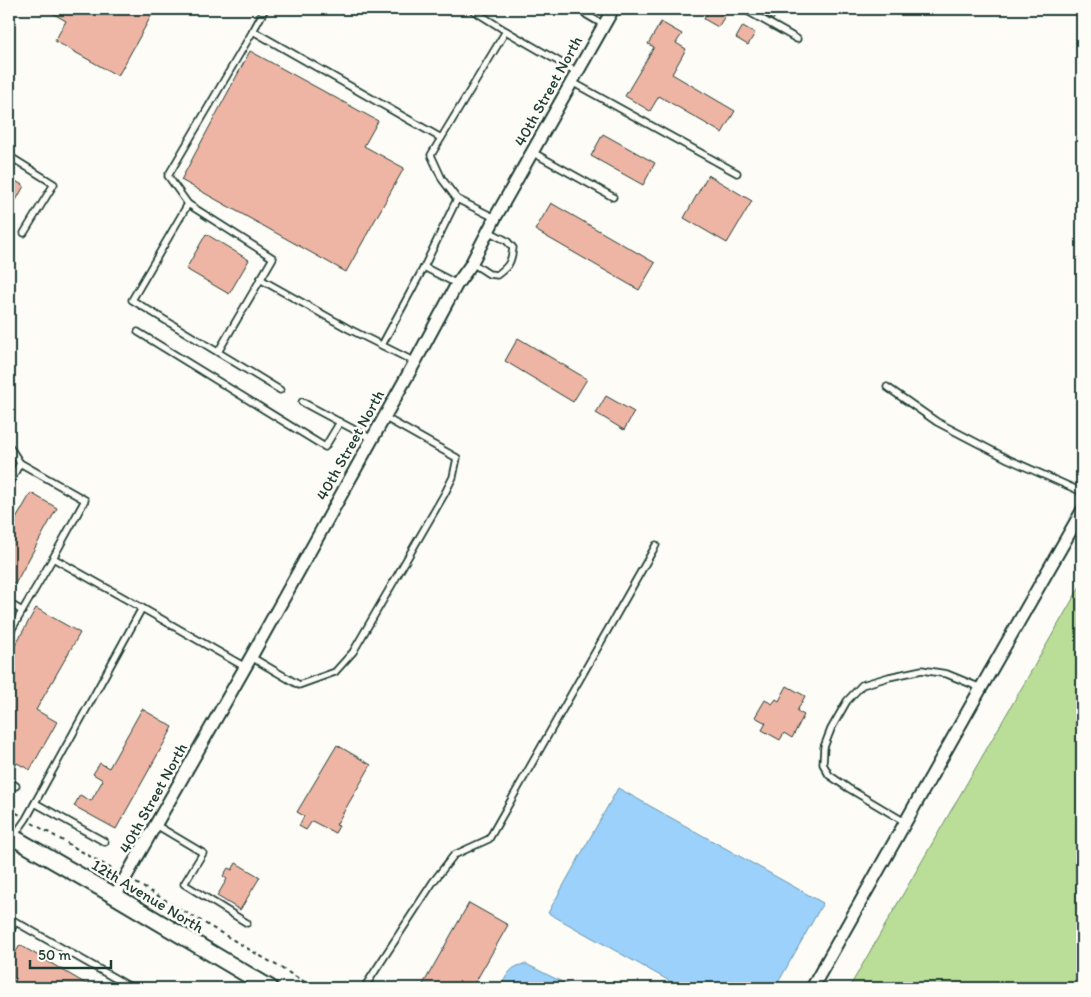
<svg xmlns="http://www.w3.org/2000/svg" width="1091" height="997" font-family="Itim,sans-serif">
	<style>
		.green { fill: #bade98; stroke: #6c8e66 }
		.water { fill: #9bd1fa; stroke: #6996ab }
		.building { fill: #eeb5a4; stroke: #1f3d34 }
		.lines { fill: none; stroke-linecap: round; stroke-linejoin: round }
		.service-casing { stroke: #1f3d34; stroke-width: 9 }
		.minor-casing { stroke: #1f3d34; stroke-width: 15 }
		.secondary-casing { stroke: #1f3d34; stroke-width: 19 }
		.path { stroke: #1f3d34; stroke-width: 2; stroke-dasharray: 4 4; stroke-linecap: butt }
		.service { stroke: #fdfcf7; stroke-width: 5.5 }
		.minor { stroke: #fdfcf7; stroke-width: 11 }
		.secondary { stroke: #fdfcf7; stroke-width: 15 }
		.labels { text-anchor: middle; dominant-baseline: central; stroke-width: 5; stroke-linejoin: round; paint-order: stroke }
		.street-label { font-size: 16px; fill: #1f3d34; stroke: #fdfcf7 }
	</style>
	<rect width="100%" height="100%" fill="#fdfcf7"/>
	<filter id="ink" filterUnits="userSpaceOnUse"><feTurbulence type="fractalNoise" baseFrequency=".02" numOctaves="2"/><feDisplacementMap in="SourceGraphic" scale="10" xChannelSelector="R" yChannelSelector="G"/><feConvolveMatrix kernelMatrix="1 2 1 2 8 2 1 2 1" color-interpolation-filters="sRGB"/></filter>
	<g filter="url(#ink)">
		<path class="green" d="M1082,583V988H849Z"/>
		<g class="water">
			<path d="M618,788L823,903L775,988H682L548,913Z"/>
			<path d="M526,964L574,988H499C508,975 509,966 526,964Z"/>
		</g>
		<g class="building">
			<path d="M45,9H155L118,76L55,41L66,21Z"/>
			<path d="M710,9H712L725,16L718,27L704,19Z"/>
			<path d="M753,9H779L773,20Z"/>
			<path d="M661,22L682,34L676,43L686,49L672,74L735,111L722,133L659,96L650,111L625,96L654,47L648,44Z"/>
			<path d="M743,26L755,33L748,45L736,38Z"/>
			<path d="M250,51L378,121L364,146L404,168L346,272L181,180Z"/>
			<path d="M603,134L655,163L643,185L591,156Z"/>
			<path d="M708,175L752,201L727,243L684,218Z"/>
			<path d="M9,177L24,186L9,213Z"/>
			<path d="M551,203L655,263L639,290L535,230Z"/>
			<path d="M206,234L249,260L229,294L186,269Z"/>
			<path d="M518,338L587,379L573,402L505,361Z"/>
			<path d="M606,396L634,412L624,430L596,413Z"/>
			<path d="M31,493L57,508L15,584L9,580V531Z"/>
			<path d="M36,608L80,633L36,710L57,722L30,770L17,763L16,765L9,761V656Z"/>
			<path d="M787,686L805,696L797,711L804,715L792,738L784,733L780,740L762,730L766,723L755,717L765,700L772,704L776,699L779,701Z"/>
			<path d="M142,709L173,727L116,829L74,806L80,795L91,801L103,780L93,774L100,763L109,768Z"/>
			<path d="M337,745L371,765L336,825L339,826L335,833L312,821L306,830L299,826L304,816L297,812Z"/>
			<path d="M236,863L260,877L240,910L217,896L227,879L223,876L228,868L232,870Z"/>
			<path d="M469,903L508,925L472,988H421Z"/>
			<path d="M20,945L93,988H9V964Z"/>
		</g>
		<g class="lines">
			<defs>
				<g id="service">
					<path d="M471,9L506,31"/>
					<path d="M580,9L587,15L604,25"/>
					<path d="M744,9L797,39"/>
					<path d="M253,31L265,9"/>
					<path d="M572,82L737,173"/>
					<path d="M532,152L613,197"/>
					<path d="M9,156L54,184L24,233"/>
					<path d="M457,199L442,179L431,155L506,31L577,72"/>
					<path d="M188,204L168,176L253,31L441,138"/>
					<path d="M472,263L489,274L497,275C509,266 511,263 513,248L507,241L488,231"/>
					<path d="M260,279L349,329L415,362"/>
					<path d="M457,284L424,267L457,199L495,218"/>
					<path d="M138,332L325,447L340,422"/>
					<path d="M382,345L424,267"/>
					<path d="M218,352L273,258L188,204L132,300L280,390"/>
					<path d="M887,387L937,422L1008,459L1082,492"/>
					<path d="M302,402L330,417L372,439"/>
					<path d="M9,446L20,463L9,484"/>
					<path d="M53,558L142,608"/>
					<path d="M9,603L22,611"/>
					<path d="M9,634L53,558L85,500L20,463"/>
					<path d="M251,657L299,685L335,672L353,652L445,493L453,477L457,458L384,417"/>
					<path d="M9,781L16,786"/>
					<path d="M35,803L105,842"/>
					<path d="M905,822L848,788L829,775L823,764L824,747L831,729L847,701L862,685L889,677L922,670L947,674L981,688"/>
					<path d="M156,825L203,853L184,884L247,923"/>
					<path d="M14,836L26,819L142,608L245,667"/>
					<path d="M9,918L132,988"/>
					<path d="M9,934L15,922"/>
					<path d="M364,988L433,882L454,855L489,839L656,545"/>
				</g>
				<g id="minor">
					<path d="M115,896L251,657L415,362L457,284L470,266L495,218L613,9"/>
					<path d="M812,988L981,688L1082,511"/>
				</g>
				<path id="secondary" d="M9,835L115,896L270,988"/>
			</defs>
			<use href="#service" class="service-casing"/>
			<use href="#minor" class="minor-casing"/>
			<use href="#secondary" class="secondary-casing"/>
			<g class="path">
				<path d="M9,809L20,815"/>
				<path d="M32,823L117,872"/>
				<path d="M136,883L315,988"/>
			</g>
			<use href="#service" class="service"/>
			<use href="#minor" class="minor"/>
			<use href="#secondary" class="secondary"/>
		</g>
	</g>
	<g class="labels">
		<g class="street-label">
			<text transform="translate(548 91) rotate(-61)">40th Street North</text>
			<text transform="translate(350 445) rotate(-61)">40th Street North</text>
			<text transform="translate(153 798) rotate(-61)">40th Street North</text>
			<text transform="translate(148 896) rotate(31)">12th Avenue North</text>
		</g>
	</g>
	<rect width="1091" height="997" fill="none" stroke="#fdfcf7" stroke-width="30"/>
	<rect x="15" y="15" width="1061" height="967" fill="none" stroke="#1f3d34" stroke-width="2" filter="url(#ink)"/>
	<path d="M30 960v8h81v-8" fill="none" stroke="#1f3d34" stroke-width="2.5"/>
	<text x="38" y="960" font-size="15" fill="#1f3d34" stroke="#fdfcf7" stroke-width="4" paint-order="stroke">50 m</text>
</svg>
